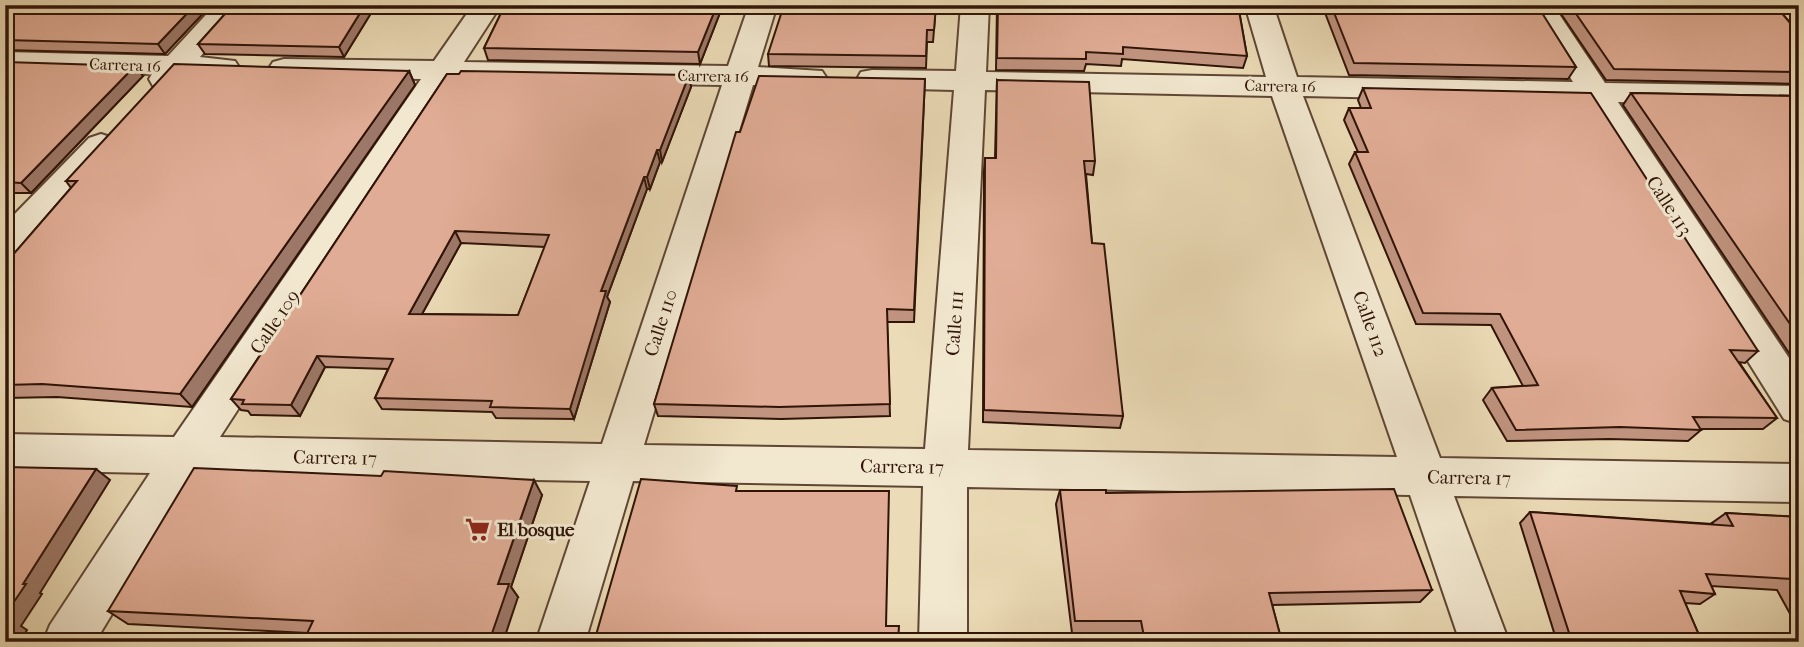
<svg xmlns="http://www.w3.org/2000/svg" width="1804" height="647" font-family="'IM FELL French Canon',serif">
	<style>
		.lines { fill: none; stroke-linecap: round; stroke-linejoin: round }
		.minor-casing { stroke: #5f4634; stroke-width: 4 }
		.minor { fill: #f2e8d0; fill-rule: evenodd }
		.wall { fill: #c19480; stroke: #301408; stroke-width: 2; fill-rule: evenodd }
		.shaded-wall { fill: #9d7868; stroke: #301408; stroke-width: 2 }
		.building { fill: #e0ac95; stroke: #301408; stroke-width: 2; fill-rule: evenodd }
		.labels { text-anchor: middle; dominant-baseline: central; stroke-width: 6; stroke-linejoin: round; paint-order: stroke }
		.far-street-label { font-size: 16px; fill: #301408; stroke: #f2e8d0 }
		.street-label { font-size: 19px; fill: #301408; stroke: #f2e8d0 }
		.poi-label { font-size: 19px; font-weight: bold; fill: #301408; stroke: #f2e8d0; text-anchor: start }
	</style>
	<rect width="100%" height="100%" fill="#ebdbb6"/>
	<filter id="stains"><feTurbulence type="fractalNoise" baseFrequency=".00286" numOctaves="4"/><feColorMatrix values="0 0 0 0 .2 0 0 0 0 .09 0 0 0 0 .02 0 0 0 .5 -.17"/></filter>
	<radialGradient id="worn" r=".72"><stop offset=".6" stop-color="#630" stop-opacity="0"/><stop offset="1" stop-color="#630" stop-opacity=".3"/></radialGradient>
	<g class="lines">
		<defs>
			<g id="minor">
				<path d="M215,5H245L200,57L235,61L239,67L235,73L224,76L184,75C174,86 168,89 153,86L149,79L152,74L5,70V52L168,56Z"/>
				<path d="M473,5H501L464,62L728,66L749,5H777L758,67L822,71L826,77L822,83L811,86L753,85L644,445L925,449L954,90L872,88L861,86L857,79L861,72L872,70L956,71L961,5H989L986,72L1266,77L1245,5H1273L1297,77L1573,82L1525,5H1553L1605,83L1799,86V106L1618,102L1799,373V424L1784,419L1586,102L1303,96L1440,458L1799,464V502L1454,496L1509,642H1460L1410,495L967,487V642H919L923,486L633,481L585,642H536L590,481L197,474L95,642H43L50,625L150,473L5,470V434L174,437L421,79L284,77L273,74L269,68L273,62L284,59L434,61ZM452,80L722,85L602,444L220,437ZM985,90L1272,96L1397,457L968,450Z"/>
				<path d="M101,134L113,138L117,145L113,152L18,256L5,260V224L89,138Z"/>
			</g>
		</defs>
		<use href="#minor" class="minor-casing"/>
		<use href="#minor" class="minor"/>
	</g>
	<g class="wall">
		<path d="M5,5H211L165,54L5,50Z"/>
		<path d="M233,5H376L344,57L205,54L198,44Z"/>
		<path d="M505,5H723L700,64L488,60L484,48Z"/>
		<path d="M936,5L933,42H927L926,68L769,66L768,54Z"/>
		<path d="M997,5H1238L1247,56L1243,68L1122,59L1121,66L1086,64L1084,71L996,70Z"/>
		<path d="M1322,5H1536L1576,67L1568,79L1349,75Z"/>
		<path d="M1555,5H1775L1796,30H1799V84L1606,80Z"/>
		<path d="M1792,5H1799V12Z"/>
		<path d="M5,62L143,76L31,193H5Z"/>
		<path d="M409,71L415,85L192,407L57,397L5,398V264L71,188L66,181Z"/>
		<path d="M447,74L691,87L662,162H660L650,189H647L607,297L610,302L574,419L496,418L492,412L382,409L375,398L388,369L325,367L300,416L251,415L248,411L241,410L231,399ZM461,243L545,247L518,315L422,314Z"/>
		<path d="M925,79L914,322H887L890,416L781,419L658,416L654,404L740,132Z"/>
		<path d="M997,80L1095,161L1093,175L1086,174L1092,243L1123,416L1120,428L983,422L984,171L985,158H995Z"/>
		<path d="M1363,88L1758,351L1745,363L1739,362L1777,418L1763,429H1700L1701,430L1688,441L1609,439L1507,441L1483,400L1492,388L1523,386L1491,325L1416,324L1349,164L1355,152H1358L1344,120L1349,108H1361L1358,100Z"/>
		<path d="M1631,93L1799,96V365H1797L1623,105Z"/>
		<path d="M381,476L542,495L511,587L518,597L307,633L128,624L108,611Z"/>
		<path d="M1060,490L1106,493L1432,590L1420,602L1272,605L1282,642H1137L1136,633H1072L1056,504Z"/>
		<path d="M1530,512L1713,524L1712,523L1726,513L1799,517V630L1777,590L1711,586L1715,594L1700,604L1685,603L1702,642H1557L1520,523Z"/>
	</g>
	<g class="shaded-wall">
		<path d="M195,5H211L165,54L158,44Z"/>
		<path d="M365,5H376L344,57L339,47Z"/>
		<path d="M717,5H723L700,64L698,52Z"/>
		<path d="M135,66L143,76L31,193L21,183Z"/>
		<path d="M409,71L415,85L192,407L180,394Z"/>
		<path d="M689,75L691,87L662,162L660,150Z"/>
		<path d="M657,150L660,162L650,189L647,177Z"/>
		<path d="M644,177L647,189L607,297L610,302L574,419L570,409L601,291Z"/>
		<path d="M455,231L461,243L416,325L409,314Z"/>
		<path d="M317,356L325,367L300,416L291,405Z"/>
		<path d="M96,469L110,480L40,593L42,594L21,626L27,630L20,642H5V615L23,584Z"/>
		<path d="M534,480L542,495L511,587L518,597L503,642H489L498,584Z"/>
	</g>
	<g class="building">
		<path d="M5,5H195L158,44L5,40Z"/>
		<path d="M233,5H365L339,47L198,44Z"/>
		<path d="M505,5H717L698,52L484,48Z"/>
		<path d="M784,5H936L934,30H927L926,56L768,54Z"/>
		<path d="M998,5H1238L1247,56L1123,47V54L1086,52V59L997,58Z"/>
		<path d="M1331,5H1537L1576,67L1354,63Z"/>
		<path d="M1570,5H1775L1796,30H1799V72L1614,69Z"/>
		<path d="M5,62L135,66L21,183L5,182Z"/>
		<path d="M174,64L409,71L180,394L42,384L5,385V264L77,181H66Z"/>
		<path d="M461,71L689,75L660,150H657L647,177H644L601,291H606L570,409L490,407L492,401L375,398L393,359L317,356L291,405L242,404L244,400L231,399L447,74H459ZM455,231L549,235L518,315L409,314Z"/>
		<path d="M759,76L925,79L914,310L887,309L890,404L779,407L654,404L736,132H740Z"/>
		<path d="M997,80L1089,82L1095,161H1084L1092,243L1104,244L1123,416L984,410L985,158H996Z"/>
		<path d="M1363,88L1591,93L1758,351L1730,350L1777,418L1693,417L1701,430L1620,427L1516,430L1492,388L1538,385L1500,314L1423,313L1355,152H1368L1349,108H1371Z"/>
		<path d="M1631,93L1799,96V337Z"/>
		<path d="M5,467L96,469L23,584H26L5,615Z"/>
		<path d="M194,468L381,476L384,471L534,480L498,584H509L489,642H303L313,621L108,611Z"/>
		<path d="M641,479L737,486L736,491H889L886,626H899L898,642H594Z"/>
		<path d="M1394,489L1432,590L1269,593L1282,642H1145L1141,621H1075L1060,490H1106V493Z"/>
		<path d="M1530,512L1733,526L1726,513L1799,517V590L1793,579L1706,574L1715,594L1680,591L1702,642H1572Z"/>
		<path d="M5,620H11L5,628Z"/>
	</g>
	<defs>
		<symbol id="supermarket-bare" viewBox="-9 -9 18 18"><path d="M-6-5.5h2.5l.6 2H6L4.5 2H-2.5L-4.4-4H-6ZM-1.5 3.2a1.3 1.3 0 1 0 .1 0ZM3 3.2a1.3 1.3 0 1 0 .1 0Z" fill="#8f2418" stroke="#f2e8d0" stroke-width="2.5" paint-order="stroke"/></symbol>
	</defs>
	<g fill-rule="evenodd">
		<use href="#supermarket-bare" x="460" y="512" width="35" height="35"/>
	</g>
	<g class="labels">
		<g class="far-street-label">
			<text transform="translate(125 65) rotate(2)">Carrera 16</text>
			<text transform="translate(713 76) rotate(1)">Carrera 16</text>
			<text transform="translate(1280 86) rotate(1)">Carrera 16</text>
		</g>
		<g class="street-label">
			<text transform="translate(1669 206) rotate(57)">Calle 113</text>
			<text transform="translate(275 322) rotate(-56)">Calle 109</text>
			<text transform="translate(661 323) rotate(-72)">Calle 110</text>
			<text transform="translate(955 323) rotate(-86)">Calle 111</text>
			<text transform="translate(1370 324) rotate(70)">Calle 112</text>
			<text transform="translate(335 458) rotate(1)">Carrera 17</text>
			<text transform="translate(902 467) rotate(1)">Carrera 17</text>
			<text transform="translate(1469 478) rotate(1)">Carrera 17</text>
		</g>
		<g class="poi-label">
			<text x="497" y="530">El bosque</text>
		</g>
	</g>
	<rect width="1804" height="647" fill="none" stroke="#ebdbb6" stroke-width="28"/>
	<rect x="7" y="7" width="1790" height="633" fill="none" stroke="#301408" stroke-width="3.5"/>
	<rect x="14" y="14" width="1776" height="619" fill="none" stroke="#301408" stroke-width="2"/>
	<rect width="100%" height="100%" filter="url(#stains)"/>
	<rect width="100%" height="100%" fill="url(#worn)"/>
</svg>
